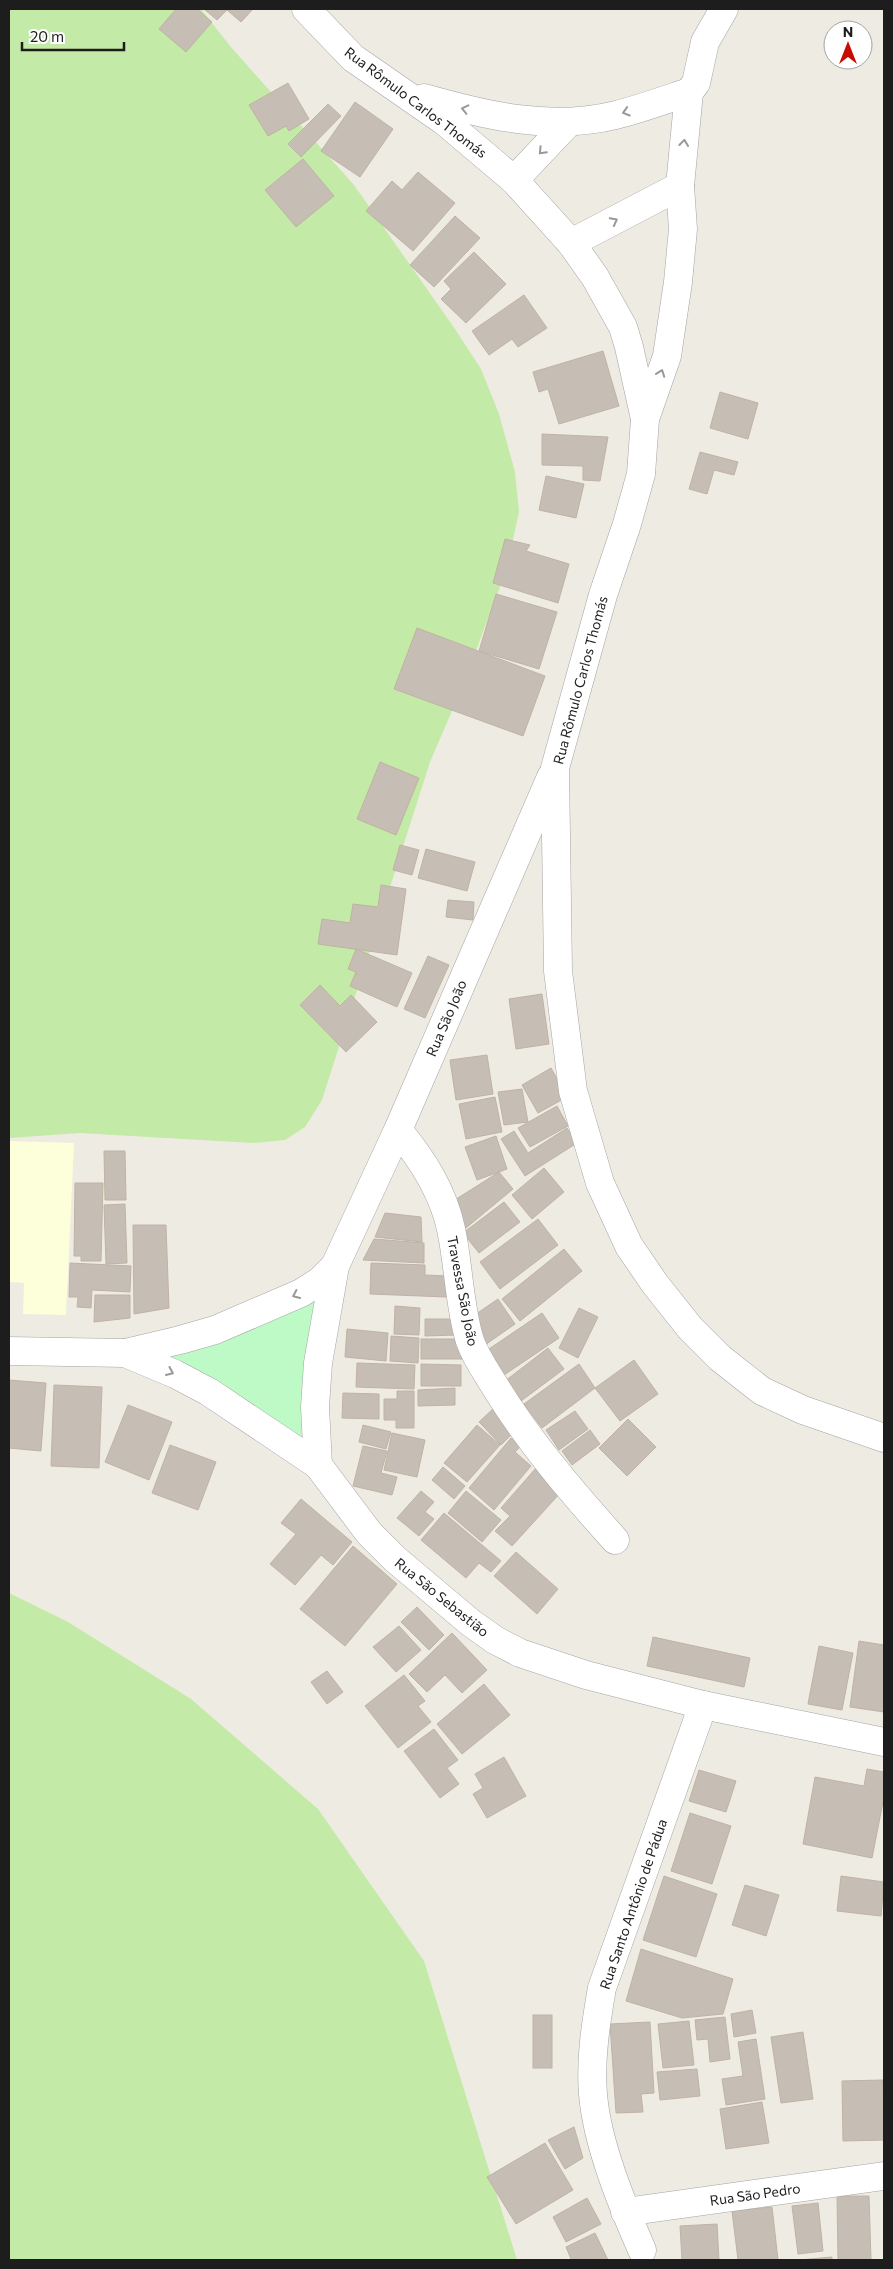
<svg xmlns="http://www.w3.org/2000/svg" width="893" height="2269" font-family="Commissioner,sans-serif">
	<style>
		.education { fill: #fdffda }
		.grass { fill: #c3eaa6 }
		.park { fill: #bdfac6 }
		.building { fill: #c6beb5; stroke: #c0b2a4 }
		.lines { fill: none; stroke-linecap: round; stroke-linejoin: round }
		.minor-casing { stroke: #a4a4a4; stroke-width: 29 }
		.minor { stroke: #fff; stroke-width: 28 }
		.oneway { stroke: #999 }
		.labels { text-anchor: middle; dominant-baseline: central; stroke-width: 5; stroke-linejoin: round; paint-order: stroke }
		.street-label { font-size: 14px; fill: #1d1d1d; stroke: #fff }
	</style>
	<rect width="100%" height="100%" fill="#eeebe2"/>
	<path class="education" d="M9,1141L74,1143L66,1315L23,1314L24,1283L9,1282Z"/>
	<g class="grass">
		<path d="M9,9H201L230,46L354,185L455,329L481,369L499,414L515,472L519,512L506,571L461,690L430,762L322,1100L305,1127L285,1140L253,1143L80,1133L9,1138Z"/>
		<path d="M9,1593L68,1622L191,1699L318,1809L424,1961L517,2260H9Z"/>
	</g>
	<path class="park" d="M317,1299L309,1446L155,1355Z"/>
	<g class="building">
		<path d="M176,9H197L212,22L186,52L159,29Z"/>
		<path d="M204,9H253L241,22L227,10L217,20Z"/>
		<path d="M288,83L309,119L289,131L286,126L268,136L249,105Z"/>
		<path d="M355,102L393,129L360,177L321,151Z"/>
		<path d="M328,104L341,116L301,157L288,144Z"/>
		<path d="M303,159L334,196L296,227L265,190Z"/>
		<path d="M418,172L455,203L413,251L366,211L392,181L402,190Z"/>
		<path d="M455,216L480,238L434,287L410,265Z"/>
		<path d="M474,252L506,284L466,323L441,299L451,289L444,281Z"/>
		<path d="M524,295L547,328L518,347L512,339L489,355L472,331Z"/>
		<path d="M603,351L619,406L559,424L548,389L539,392L533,372Z"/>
		<path d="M720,392L758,403L748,439L710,428Z"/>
		<path d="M542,434L608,437L600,481L583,480V466L542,465Z"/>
		<path d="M700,452L738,462L734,475L714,470L707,494L689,489Z"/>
		<path d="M546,476L584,484L576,518L539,510Z"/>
		<path d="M505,539L530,545L526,551L569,564L558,603L493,583Z"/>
		<path d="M496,594L557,612L539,669L479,651Z"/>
		<path d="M417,628L545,676L523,736L394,689Z"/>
		<path d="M380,762L419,778L396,835L357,819Z"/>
		<path d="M400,845L419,850L412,875L393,870Z"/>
		<path d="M426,849L475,862L467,891L418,878Z"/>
		<path d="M381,885L406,889L397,955L318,944L322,919L350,923L353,904L378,907Z"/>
		<path d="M448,900L474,902L473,920L446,917Z"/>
		<path d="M356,949L412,973L397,1007L350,986L356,972L348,969Z"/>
		<path d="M428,956L449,965L425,1018L404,1009Z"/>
		<path d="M320,985L340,1006L351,995L377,1022L346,1052L300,1005Z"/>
		<path d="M542,994L549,1044L516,1049L509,999Z"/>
		<path d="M487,1055L493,1094L456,1100L450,1060Z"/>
		<path d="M551,1068L567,1097L538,1113L522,1085Z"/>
		<path d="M522,1089L528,1122L504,1125L498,1092Z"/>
		<path d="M495,1097L502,1132L466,1139L459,1104Z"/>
		<path d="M557,1106L568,1126L530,1147L518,1128Z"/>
		<path d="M567,1128L577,1143L525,1176L501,1139L514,1131L528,1153Z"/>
		<path d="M496,1136L507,1169L477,1180L465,1147Z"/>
		<path d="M104,1151H125L126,1200H105Z"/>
		<path d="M544,1168L564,1192L532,1219L512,1195Z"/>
		<path d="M499,1172L513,1189L466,1228L450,1203Z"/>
		<path d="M75,1183H103L101,1261H81V1256H74Z"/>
		<path d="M504,1202L520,1222L479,1253L463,1233Z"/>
		<path d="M125,1204L127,1263L106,1264L104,1205Z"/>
		<path d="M385,1213L421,1217L422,1242L375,1237Z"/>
		<path d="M538,1219L558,1245L500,1289L480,1262Z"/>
		<path d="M133,1225H166L169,1308L134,1314Z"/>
		<path d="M374,1239L424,1243V1263L363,1260Z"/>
		<path d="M564,1249L582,1271L520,1321L502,1299Z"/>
		<path d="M70,1263L131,1266L130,1292L92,1290L91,1308L77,1307L78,1297H69Z"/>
		<path d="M371,1263L425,1265V1275L447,1276L446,1297L370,1294Z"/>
		<path d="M95,1295H130V1318L94,1322Z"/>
		<path d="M498,1299L515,1324L485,1345L476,1314Z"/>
		<path d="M395,1306L420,1308L419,1335L394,1334Z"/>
		<path d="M579,1308L598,1317L578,1358L559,1348Z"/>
		<path d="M542,1313L559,1338L504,1375L486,1351Z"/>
		<path d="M425,1319H456V1335L425,1336Z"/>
		<path d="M347,1329L388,1333L386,1361L345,1357Z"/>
		<path d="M391,1336L419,1338L418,1363L390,1361Z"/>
		<rect x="421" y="1339" width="41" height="20"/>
		<path d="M548,1348L564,1369L521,1401L505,1381Z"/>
		<path d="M634,1360L658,1394L620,1421L595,1388Z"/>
		<path d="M357,1363L415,1365L414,1389L356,1387Z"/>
		<path d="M421,1364L461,1365V1386H421Z"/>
		<path d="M579,1364L595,1388L542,1428L524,1404Z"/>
		<path d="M9,1380L46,1383L41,1451L9,1448Z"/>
		<path d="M54,1385L102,1387L99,1468L51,1466Z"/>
		<path d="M455,1388V1405L418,1406V1390Z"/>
		<path d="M397,1391H414V1428H396V1420H384V1399H397Z"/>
		<path d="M343,1393L379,1394V1419L342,1418Z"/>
		<path d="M128,1405L172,1422L149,1480L105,1462Z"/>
		<path d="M495,1407L517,1429L501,1445L479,1422Z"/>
		<path d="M575,1411L588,1429L559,1450L546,1430Z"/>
		<path d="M628,1419L656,1447L627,1476L599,1448Z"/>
		<path d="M363,1425L391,1432L386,1449L359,1442Z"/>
		<path d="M477,1425L500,1445L467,1482L444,1463Z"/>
		<path d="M590,1430L600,1444L572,1465L562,1451Z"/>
		<path d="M392,1433L425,1440L417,1477L384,1470Z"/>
		<path d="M511,1438L521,1446L515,1452L531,1466L494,1510L469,1488Z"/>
		<path d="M170,1445L216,1462L198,1510L152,1493Z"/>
		<path d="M363,1446L387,1451L381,1473L397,1477L392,1495L353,1486Z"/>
		<path d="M443,1467L465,1486L454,1499L432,1480Z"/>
		<path d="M536,1468L562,1491L512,1546L495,1531L510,1516L501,1508Z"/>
		<path d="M421,1491L434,1502L425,1512L434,1519L419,1536L397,1518Z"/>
		<path d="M466,1491L501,1520L482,1542L448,1513Z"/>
		<path d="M301,1499L352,1542L333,1565L321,1555L295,1585L270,1564L296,1534L281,1523Z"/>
		<path d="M444,1513L501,1561L491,1572L479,1563L466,1578L421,1540Z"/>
		<path d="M353,1546L397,1584L345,1646L300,1609Z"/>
		<path d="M516,1552L558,1589L537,1614L494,1576Z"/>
		<path d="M417,1607L444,1635L429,1650L401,1622Z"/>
		<path d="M399,1626L421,1650L396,1672L373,1647Z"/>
		<path d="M452,1633L487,1670L462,1693L445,1675L427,1692L409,1674Z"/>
		<path d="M653,1637L750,1658L744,1687L647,1666Z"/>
		<path d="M859,1641L884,1645V1712L850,1707Z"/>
		<path d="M819,1646L853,1653L842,1710L808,1704Z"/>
		<path d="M327,1671L343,1692L327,1704L311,1682Z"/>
		<path d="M404,1675L425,1701L418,1706L431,1722L398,1748L365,1706Z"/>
		<path d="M484,1684L510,1715L462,1754L437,1724Z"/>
		<path d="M434,1729L458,1760L447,1768L459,1784L440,1798L404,1751Z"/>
		<path d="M504,1757L526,1796L487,1818L473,1794L483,1788L475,1774Z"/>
		<path d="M867,1769L884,1772V1797L872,1858L803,1844L815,1777L864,1786Z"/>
		<path d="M699,1770L736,1781L726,1812L689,1801Z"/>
		<path d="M690,1813L731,1826L712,1884L671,1871Z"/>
		<path d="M664,1876L717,1894L696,1957L643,1940Z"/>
		<path d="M841,1876L884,1882L881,1916L837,1911Z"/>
		<path d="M745,1885L779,1895L766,1936L732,1925Z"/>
		<path d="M641,1949L733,1979L723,2014L682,2018L626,2001Z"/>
		<path d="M752,2010L756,2033L734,2037L731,2014Z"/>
		<rect x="533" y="2015" width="19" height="53"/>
		<path d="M725,2017L730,2059L710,2062L708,2039L697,2040L695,2020Z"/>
		<path d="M689,2021L694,2065L663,2068L658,2024Z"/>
		<path d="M650,2022L654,2093L641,2094L643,2112L616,2113L610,2024Z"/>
		<path d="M803,2032L813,2099L781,2103L771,2037Z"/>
		<path d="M756,2039L765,2099L726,2105L722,2079L743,2076L738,2042Z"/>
		<path d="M697,2069L700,2096L660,2100L657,2072Z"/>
		<path d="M883,2080L884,2140L843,2141L842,2081Z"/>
		<path d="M762,2102L769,2143L726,2149L720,2109Z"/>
		<path d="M574,2127L583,2158L565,2169L548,2140Z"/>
		<path d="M545,2143L573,2190L516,2224L487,2177Z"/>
		<path d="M837,2196H869L871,2260H838Z"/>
		<path d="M587,2198L601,2224L566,2242L553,2217Z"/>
		<path d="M818,2203L823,2251L798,2254L792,2206Z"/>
		<path d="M772,2207L778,2260H738L732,2211Z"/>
		<path d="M717,2224L719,2260H682L680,2226Z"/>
		<path d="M595,2233L608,2260H568L571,2259L566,2247Z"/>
		<path d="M832,2257V2260H799Z"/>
	</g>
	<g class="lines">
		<defs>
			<g id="minor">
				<path d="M306,9L353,58L444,121L514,180L571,243L595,277L623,327L629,347L645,419L641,474L627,524L603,595L555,768L558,971L573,1091L600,1183L629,1246L655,1284L690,1328L720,1358L762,1391L803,1410L884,1438"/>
				<path d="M689,92L696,83L705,42L724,9"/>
				<path d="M424,98C487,116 551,131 616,115C640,109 665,100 689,92"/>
				<path d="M514,180L569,122"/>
				<path d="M571,243L680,186"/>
				<path d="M645,419L667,356L678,282L683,229L680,186L689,92"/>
				<path d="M551,777L398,1130L335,1266L318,1363L315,1407L318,1465L369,1533L395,1559L471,1623L495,1640L520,1653L586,1675L703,1705L884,1742"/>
				<path d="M398,1130C422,1159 443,1191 451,1229C459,1266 459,1306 470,1341C476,1358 487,1373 496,1388C530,1443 572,1492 615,1540"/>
				<path d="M9,1351L125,1353L180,1340L215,1330L301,1293L320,1281L335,1266"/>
				<path d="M125,1353L175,1374L209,1392L318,1465"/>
				<path d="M625,2212L884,2176"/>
				<path d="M642,2250C622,2204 597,2144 593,2094C590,2059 596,2022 602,1988L703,1705"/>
			</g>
		</defs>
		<use href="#minor" class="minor-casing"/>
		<use href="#minor" class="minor"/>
	</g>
	<defs><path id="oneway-chevron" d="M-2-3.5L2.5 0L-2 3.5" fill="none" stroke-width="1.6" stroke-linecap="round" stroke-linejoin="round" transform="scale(1.25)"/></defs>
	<g class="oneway">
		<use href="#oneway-chevron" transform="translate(465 109) rotate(-167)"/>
		<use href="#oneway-chevron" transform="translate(626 112) rotate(163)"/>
		<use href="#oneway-chevron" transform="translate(684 143) rotate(-84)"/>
		<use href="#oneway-chevron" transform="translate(542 151) rotate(134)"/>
		<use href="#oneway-chevron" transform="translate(614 221) rotate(-28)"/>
		<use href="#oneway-chevron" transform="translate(661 373) rotate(-70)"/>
		<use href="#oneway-chevron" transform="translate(296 1295) rotate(155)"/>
		<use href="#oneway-chevron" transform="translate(170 1372) rotate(24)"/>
	</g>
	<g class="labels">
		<g class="street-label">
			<text transform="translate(416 102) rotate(37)">Rua Rômulo Carlos Thomás</text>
			<text transform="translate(580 680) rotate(-75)">Rua Rômulo Carlos Thomás</text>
			<text transform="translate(446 1018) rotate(-67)">Rua São João</text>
			<text transform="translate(463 1291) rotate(79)">Travessa São João</text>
			<text transform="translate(442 1597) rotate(39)">Rua São Sebastião</text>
			<text transform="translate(633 1904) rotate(-71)">Rua Santo Antônio de Pádua</text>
			<text transform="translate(755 2194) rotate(-8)">Rua São Pedro</text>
		</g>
	</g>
	<rect width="893" height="2269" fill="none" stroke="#1d1d1d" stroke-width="20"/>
	<g transform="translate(848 45)"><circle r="24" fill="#ffffff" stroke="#a5a5a5"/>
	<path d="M0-4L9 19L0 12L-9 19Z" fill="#c90c00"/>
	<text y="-8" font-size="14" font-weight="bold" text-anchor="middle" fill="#1d1d1d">N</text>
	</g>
	<path d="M22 42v8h102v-8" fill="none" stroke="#1d1d1d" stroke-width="2.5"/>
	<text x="30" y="42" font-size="15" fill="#1d1d1d" stroke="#ffffff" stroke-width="4" paint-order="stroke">20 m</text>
</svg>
